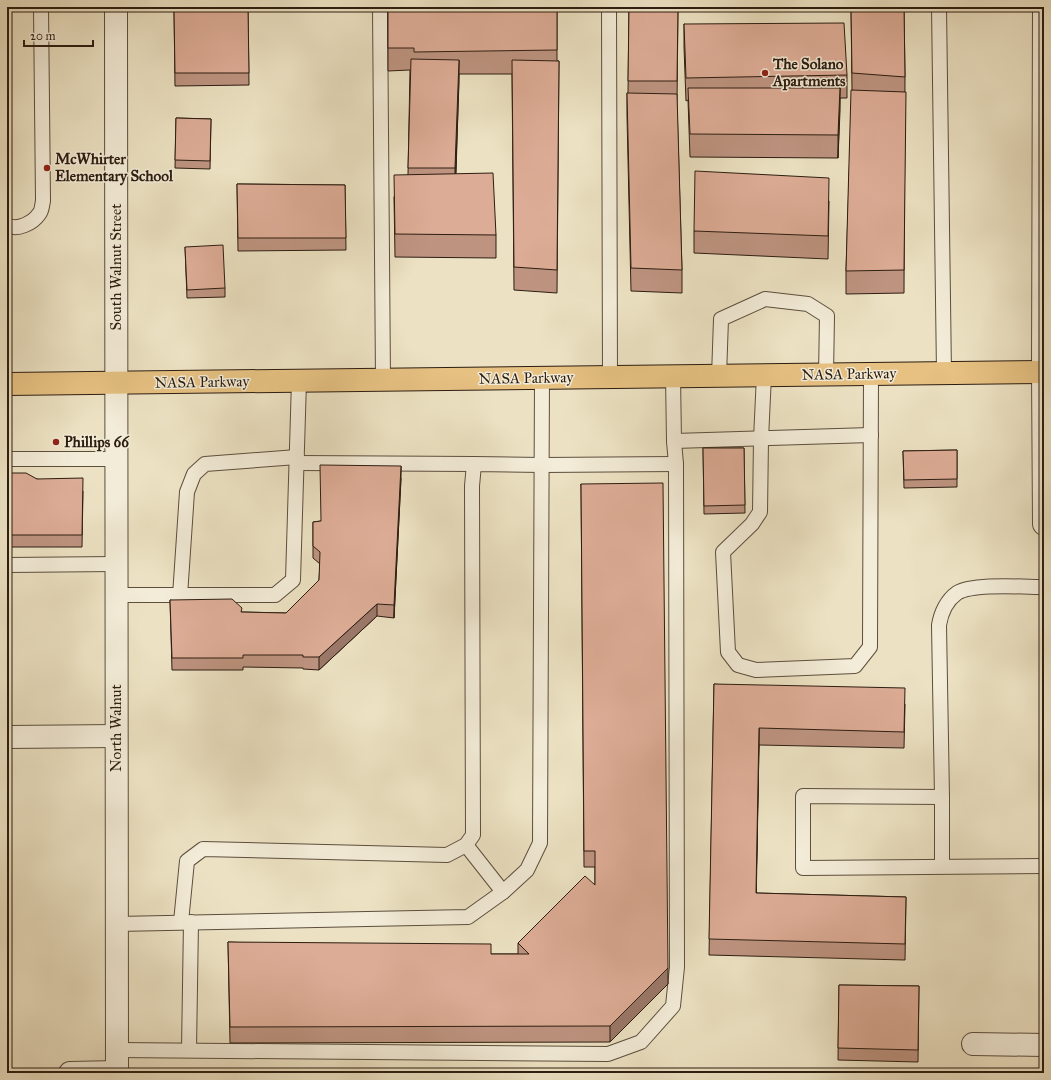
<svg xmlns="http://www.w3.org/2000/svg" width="1051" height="1080" font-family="'IM FELL Great Primer',serif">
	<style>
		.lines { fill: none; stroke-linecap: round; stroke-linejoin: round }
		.service-casing { stroke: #5c4e3e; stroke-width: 16 }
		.minor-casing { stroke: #5c4e3e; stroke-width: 24 }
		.tertiary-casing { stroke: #5c4e3e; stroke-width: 24 }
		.primary-casing { stroke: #2c1d11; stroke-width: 24 }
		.service { stroke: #f3ecd8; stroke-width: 14 }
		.minor { stroke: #f3ecd8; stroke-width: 22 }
		.tertiary { stroke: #f3ecd8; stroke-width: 22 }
		.primary { stroke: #e6c182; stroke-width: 22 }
		.wall { fill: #be9481; stroke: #2c1d11 }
		.shaded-wall { fill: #9b7869; stroke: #2c1d11 }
		.building { fill: #ddac96; stroke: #2c1d11 }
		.poi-dot { fill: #8f2418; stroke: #f3ecd8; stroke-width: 1.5 }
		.labels { text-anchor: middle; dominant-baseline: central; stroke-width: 3; stroke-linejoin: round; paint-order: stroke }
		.poi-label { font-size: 15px; font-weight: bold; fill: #2c1d11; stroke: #f3ecd8; text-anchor: start }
		.street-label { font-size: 15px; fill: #2c1d11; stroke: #f3ecd8 }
	</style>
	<rect width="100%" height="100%" fill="#ece2c3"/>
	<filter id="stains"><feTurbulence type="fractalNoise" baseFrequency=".005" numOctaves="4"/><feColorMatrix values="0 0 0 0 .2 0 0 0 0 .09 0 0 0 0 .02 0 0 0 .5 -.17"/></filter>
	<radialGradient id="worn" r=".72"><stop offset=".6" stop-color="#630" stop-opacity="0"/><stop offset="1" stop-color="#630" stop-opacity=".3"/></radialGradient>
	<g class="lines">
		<defs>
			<g id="service">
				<path d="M380,7L383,380"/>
				<path d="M609,7L610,377"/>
				<path d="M939,7L944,373"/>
				<path d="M7,225C17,231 33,223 39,214C42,211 42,205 43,201L41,7"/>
				<path d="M764,375L761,439L760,512L752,524L723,552L728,652L738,665L756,670L855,666L870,647L871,374"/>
				<path d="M719,376L721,319L765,299L808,304L827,316L826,375"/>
				<path d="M674,441L871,435"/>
				<path d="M7,459H116"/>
				<path d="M297,463L474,464"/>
				<path d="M7,565L116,564"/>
				<path d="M1044,587C1024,587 973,583 957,593C947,600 941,613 939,625L942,797L803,796V868L1044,866"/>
				<path d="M116,595H275L293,580L299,381"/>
				<path d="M180,596L187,492L194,474L205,464L297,457"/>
				<path d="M942,797V866"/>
				<path d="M466,845L503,892"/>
				<path d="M181,922L187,861L203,849L447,855L466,845L473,835L472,486L474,464L542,465L676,464"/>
				<path d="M116,924L468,917L503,892L527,870L540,843L542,378"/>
				<path d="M117,1050L608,1054L641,1042L673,1006L677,967L676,464L674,441L673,376"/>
				<path d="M189,1050L191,922"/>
			</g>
			<g id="minor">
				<path d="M116,7L117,1073"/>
				<path d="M1043,372L1044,7"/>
				<path d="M7,737L116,736"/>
				<path d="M973,1044L1044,1045"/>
				<path d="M70,1073L117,1072"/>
			</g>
			<path id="tertiary" d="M1043,372L1044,524"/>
			<path id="primary" d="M7,384L1044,372"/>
		</defs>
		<use href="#service" class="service-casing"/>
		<use href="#minor" class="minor-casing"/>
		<use href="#tertiary" class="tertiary-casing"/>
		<use href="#primary" class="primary-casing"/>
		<use href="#service" class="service"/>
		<use href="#minor" class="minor"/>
		<use href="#tertiary" class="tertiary"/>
		<use href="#primary" class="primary"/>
	</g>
	<g class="wall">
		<path d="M388,7H557V61H559L557,293L514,290L512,74H459L456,174L496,235V258L395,257L394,197L408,174L410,70L388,71Z"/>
		<path d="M629,7H678L677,104L682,270V293L631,291L627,116V93H628Z"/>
		<path d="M851,7H904L905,77L904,293L846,294V271L852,90Z"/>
		<path d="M248,9L249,85L175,86L174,10Z"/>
		<path d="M684,24L847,75V98H840L838,158L690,157L688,100L686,101L684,47Z"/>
		<path d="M176,118L211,119L210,169L175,168Z"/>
		<path d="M237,184L345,185L346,250L238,251Z"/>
		<path d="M829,201L828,259L694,253V231Z"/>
		<path d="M185,247L225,288V297L187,298Z"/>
		<path d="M703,448H744L745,513L704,514Z"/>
		<path d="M957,450V487L904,488L903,451Z"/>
		<path d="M7,473L37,479L83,491L82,547H7Z"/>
		<path d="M401,478L394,618L377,616L319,670L303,669V668L243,667V670H172L170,600L242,612L286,613L319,580L320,564L313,558V522L321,521Z"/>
		<path d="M581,484L668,984L610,1042L230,1043L228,942L491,954H518V943L595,885V867H584Z"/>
		<path d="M714,684L905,704L904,748L759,745L756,893L906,897L905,960L709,955Z"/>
		<path d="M839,985L919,986L918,1062L838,1060Z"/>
	</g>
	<g class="shaded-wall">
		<path d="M459,60V83L455,190V168Z"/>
		<path d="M840,88V111L838,158V135Z"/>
		<path d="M401,466V478L394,618V605Z"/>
		<path d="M377,604V616L319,670V657Z"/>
		<path d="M759,728V745L756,909V893Z"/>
		<path d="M668,968V984L610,1042V1026Z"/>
	</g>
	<g class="building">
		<path d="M388,7H557V50L414,52V48H388Z"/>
		<path d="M629,7H678L677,81H628Z"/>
		<path d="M851,7H904L905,77L852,73Z"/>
		<path d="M248,9L249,73H175L174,10Z"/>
		<path d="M844,23L847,75L686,78L684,24Z"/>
		<path d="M411,59L459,60L455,168H408Z"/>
		<path d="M512,60L559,61L557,270L514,267Z"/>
		<path d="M688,88H840L838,135L690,134Z"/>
		<path d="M851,90L906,92L904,270L846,271Z"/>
		<path d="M627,93L677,94L682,270L631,268Z"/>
		<path d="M176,118L211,119L210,161L175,160Z"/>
		<path d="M695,171L829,178L828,236L694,231Z"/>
		<path d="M493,173L496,235L395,234L394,175Z"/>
		<path d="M237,184L345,185L346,238H238Z"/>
		<path d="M223,245L225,288L187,290L185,247Z"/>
		<path d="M703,448H744L745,505L704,506Z"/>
		<path d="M957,450V479L904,480L903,451Z"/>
		<path d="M320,465L401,466L394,605L377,604L319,657H303V655H243V658H172L170,600L232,599L242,608L241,612L286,613L319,580L320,552L313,546V522L321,521Z"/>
		<path d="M7,473H26L37,479L83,478L82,535H7Z"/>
		<path d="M663,483L668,968L610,1026L230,1027L228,942L491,944V954H529L518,943L585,876L595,885V851H584L581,484Z"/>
		<path d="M714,684L905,688L904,732L759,728L756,893L906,897L905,944L709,939Z"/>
		<path d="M839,985L919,986L918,1050L838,1048Z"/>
	</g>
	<g class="poi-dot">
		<circle cx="765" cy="73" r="4"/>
		<circle cx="47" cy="168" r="4"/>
		<circle cx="56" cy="442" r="4"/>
	</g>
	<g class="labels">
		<g class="poi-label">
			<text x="773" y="64">The Solano<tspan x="773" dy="17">Apartments</tspan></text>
			<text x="55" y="159">McWhirter<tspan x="55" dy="17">Elementary School</tspan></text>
			<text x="64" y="442">Phillips 66</text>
		</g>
		<g class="street-label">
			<text transform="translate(116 267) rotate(-90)">South Walnut Street</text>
			<text transform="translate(849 374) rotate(-1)">NASA Parkway</text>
			<text transform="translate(526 378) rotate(-1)">NASA Parkway</text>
			<text transform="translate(202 382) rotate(-1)">NASA Parkway</text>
			<text transform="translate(116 728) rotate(-90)">North Walnut</text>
		</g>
	</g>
	<rect width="1051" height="1080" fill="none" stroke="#ece2c3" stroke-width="24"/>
	<rect x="8" y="8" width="1035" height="1064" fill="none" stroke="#2c1d11" stroke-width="2"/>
	<rect x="12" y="12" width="1027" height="1056" fill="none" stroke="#2c1d11"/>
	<path d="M24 40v6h69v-6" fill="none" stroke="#2c1d11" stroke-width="2"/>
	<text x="30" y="40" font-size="12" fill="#2c1d11" stroke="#f3ecd8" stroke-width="3" paint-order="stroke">20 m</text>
	<rect width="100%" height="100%" filter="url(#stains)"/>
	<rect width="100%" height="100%" fill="url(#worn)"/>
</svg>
